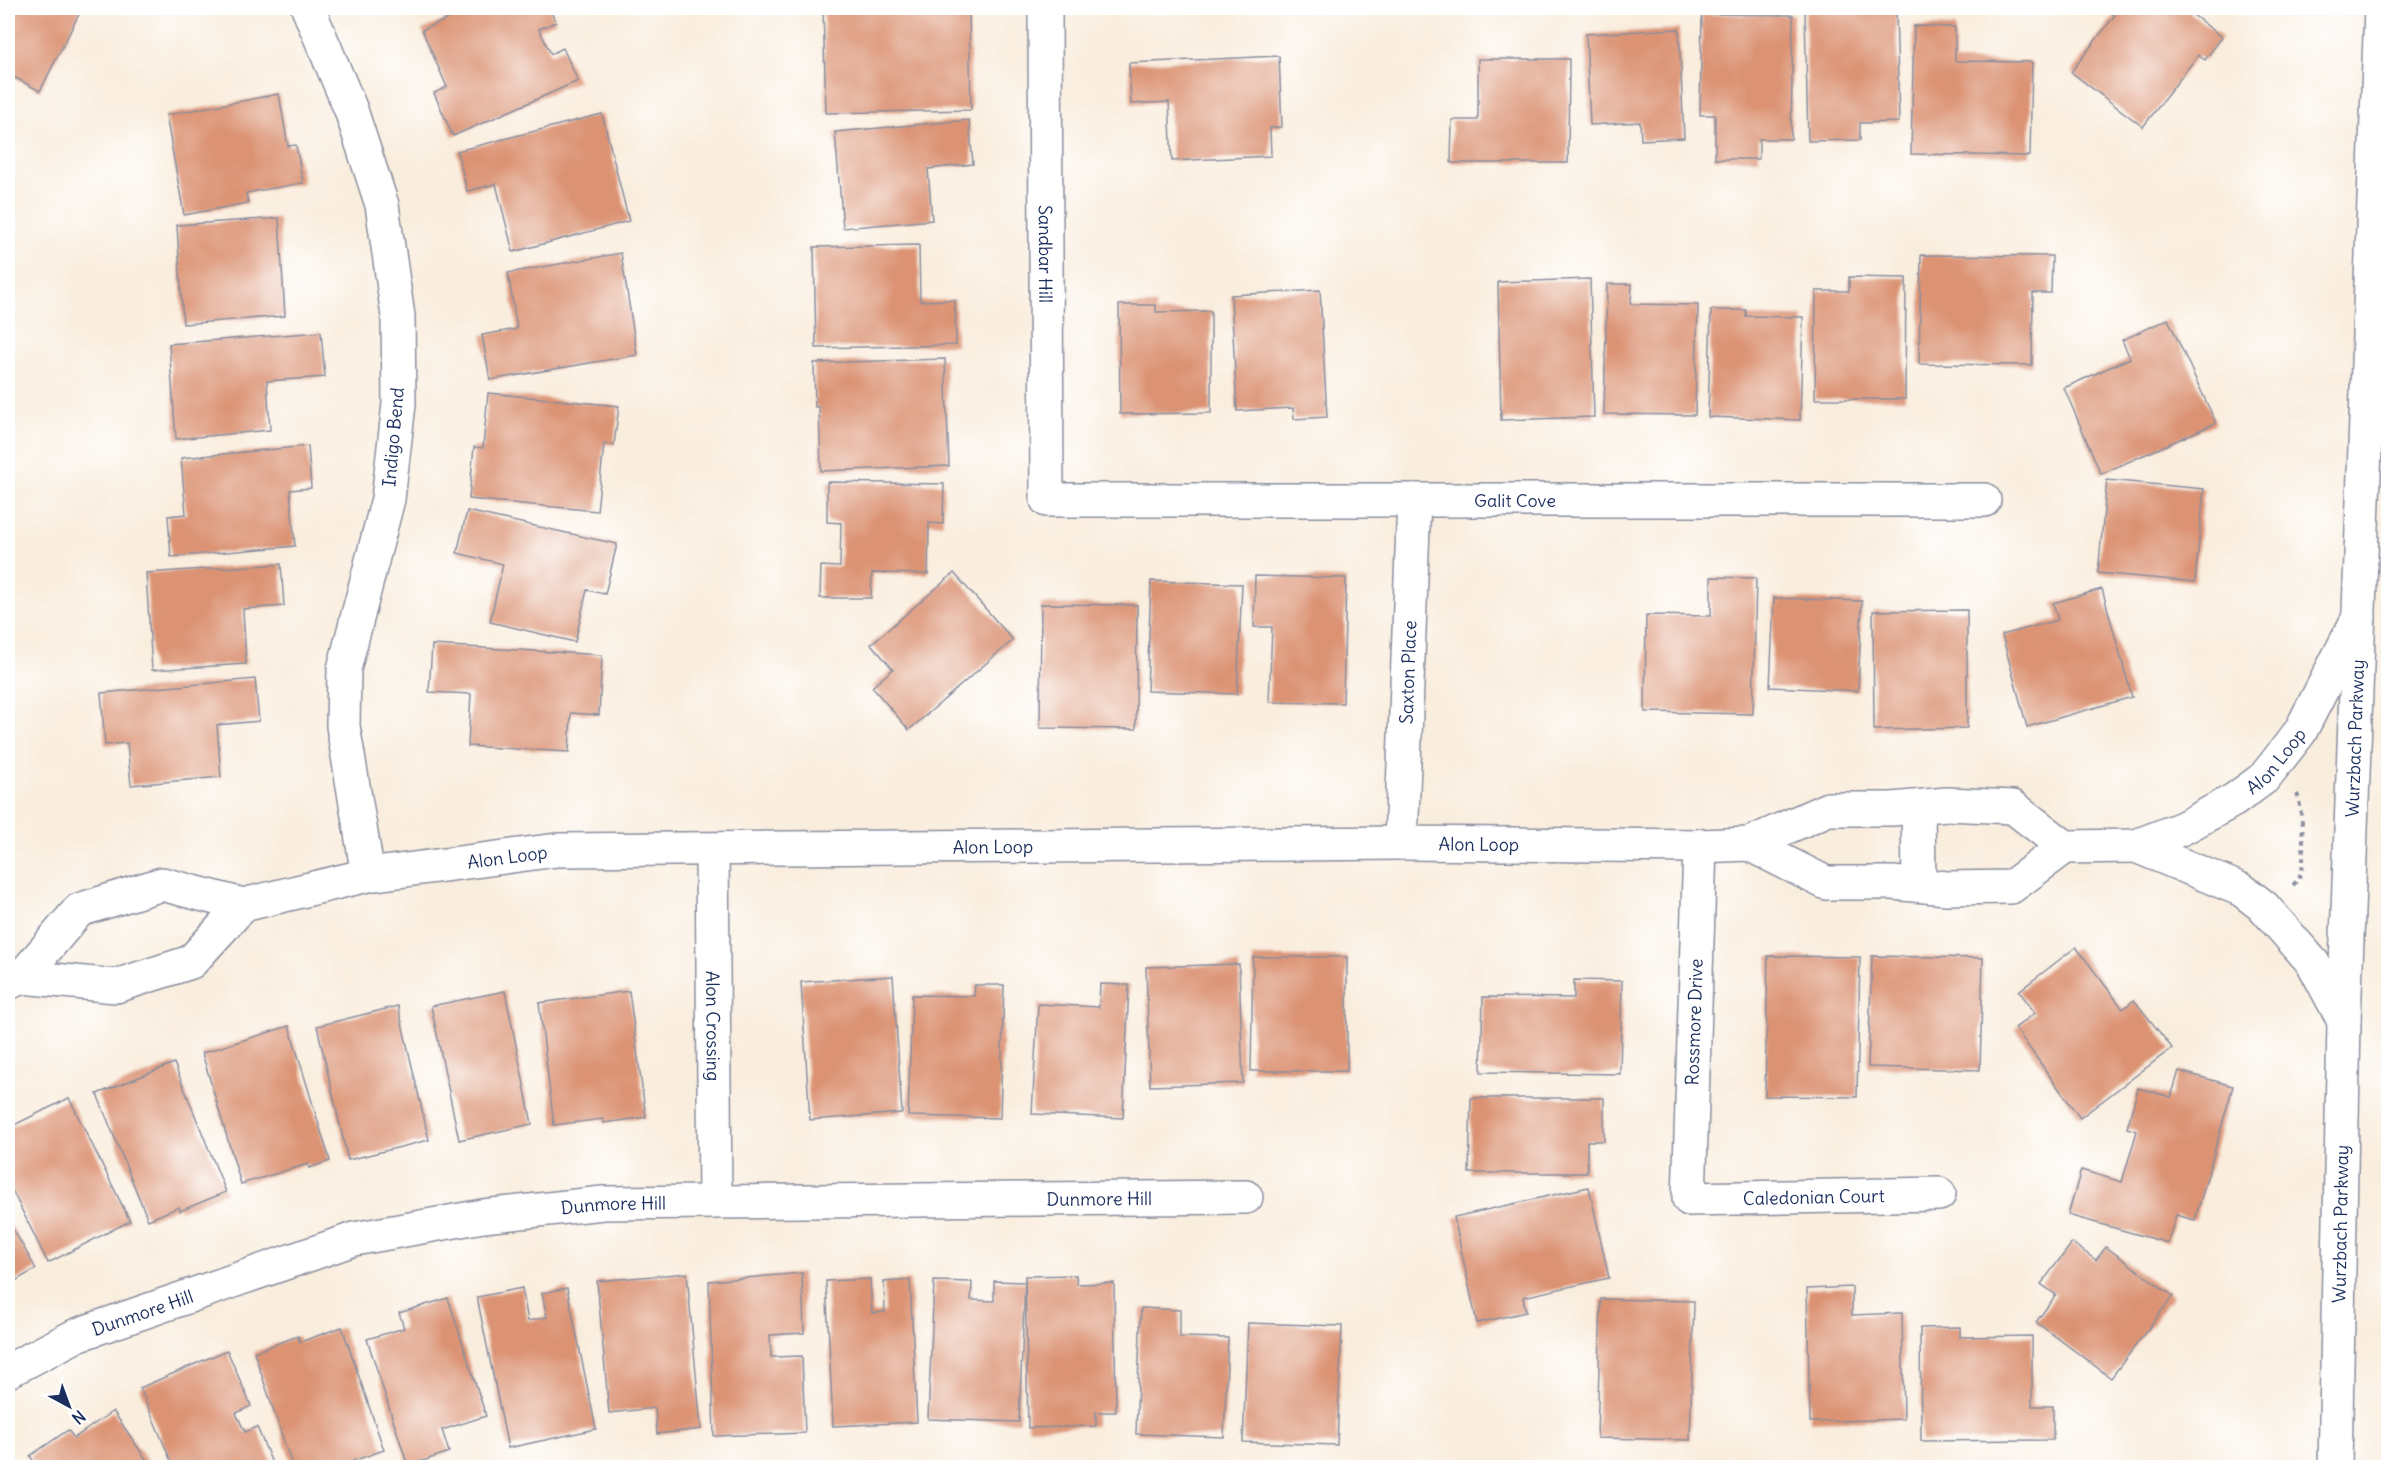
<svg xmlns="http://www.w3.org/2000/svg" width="2396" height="1475" font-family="Delius,sans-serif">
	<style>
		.building { fill: #db9373 }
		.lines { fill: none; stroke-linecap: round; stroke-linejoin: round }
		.minor-casing { stroke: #8a8e9e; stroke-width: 36 }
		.primary-casing { stroke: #8a8e9e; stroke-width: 36 }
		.path { stroke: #8a8e9e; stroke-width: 4; stroke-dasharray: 4.5 4.5; stroke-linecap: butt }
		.minor { stroke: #fff; stroke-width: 33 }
		.primary { stroke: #fff; stroke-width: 33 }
		.labels { text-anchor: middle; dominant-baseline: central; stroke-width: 4.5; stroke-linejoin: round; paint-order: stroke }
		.street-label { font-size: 18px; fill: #1b2f5e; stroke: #fff }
	</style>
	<rect width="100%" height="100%" fill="#fff"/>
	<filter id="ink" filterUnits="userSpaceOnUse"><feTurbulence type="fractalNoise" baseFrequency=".0167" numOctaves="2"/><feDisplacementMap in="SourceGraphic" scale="12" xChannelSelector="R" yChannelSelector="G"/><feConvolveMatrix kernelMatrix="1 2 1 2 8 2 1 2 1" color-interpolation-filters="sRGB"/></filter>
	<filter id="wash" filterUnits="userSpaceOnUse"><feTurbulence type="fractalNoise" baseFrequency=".008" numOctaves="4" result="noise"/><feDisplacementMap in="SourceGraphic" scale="24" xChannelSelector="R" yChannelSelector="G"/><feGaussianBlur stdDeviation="1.35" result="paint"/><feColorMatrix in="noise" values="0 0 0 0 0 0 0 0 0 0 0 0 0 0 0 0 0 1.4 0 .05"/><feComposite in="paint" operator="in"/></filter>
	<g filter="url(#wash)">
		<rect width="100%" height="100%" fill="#f9eddd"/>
		<g id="blocks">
			<g class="building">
				<path d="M8,8H82L40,91L8,74Z"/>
				<path d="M473,8H549L556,22L539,29L551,54L563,48L578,81L453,136L434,93L447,87L422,30Z"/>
				<path d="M823,8H969L971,110L826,113Z"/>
				<path d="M2105,8H2184L2222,37L2205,60L2198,55L2143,127L2071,72L2115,15Z"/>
				<path d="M1896,9L1899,122L1860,123V140L1808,141L1805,11Z"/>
				<path d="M1702,14L1793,15L1791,139H1759V159H1715V115H1700Z"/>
				<path d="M1914,26L1955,27V61L2032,62L2030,156L1911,154Z"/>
				<path d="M1679,29L1684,138L1641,140L1640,122L1590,125L1586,34Z"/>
				<path d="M1279,56L1282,127L1270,128L1271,156L1172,161L1169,102L1131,104L1129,63Z"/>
				<path d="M1478,59H1569L1568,163H1451L1452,120H1478Z"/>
				<path d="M279,94L288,146L296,145L303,183L246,193L248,203L184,215L166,115Z"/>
				<path d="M602,114L629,221L513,252L496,184L467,191L457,151Z"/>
				<path d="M969,120L973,164L928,169L932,220L843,228L835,132Z"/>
				<path d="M279,218L285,316L183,324L177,225Z"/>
				<path d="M919,245L920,301L955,300L956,345L816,348L814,247Z"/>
				<path d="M621,253L637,355L490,380L482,335L517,329L508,273Z"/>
				<path d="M1921,255L2052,256L2051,293H2033L2032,365L1919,364Z"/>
				<path d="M1849,277L1906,278L1905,399H1815L1816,291H1849Z"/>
				<path d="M1590,279L1594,417L1501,420L1498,282Z"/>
				<path d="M1607,284H1632L1631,304L1698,305L1695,415L1604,414Z"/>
				<path d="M1320,290L1327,417L1294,419L1293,408L1237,411L1231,295Z"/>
				<path d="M1119,305H1156V312L1211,311V413L1120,414Z"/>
				<path d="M1711,310H1746V316L1803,317L1800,420L1708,417Z"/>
				<path d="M2168,319L2216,423L2101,474L2064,388L2130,358L2122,340Z"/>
				<path d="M321,332L325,377L267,381L270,430L176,439L169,344Z"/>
				<path d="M945,359L949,466L821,471L819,407H815L814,363Z"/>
				<path d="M488,393L619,406L614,445L604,444L597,511L469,499L474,447L483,448Z"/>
				<path d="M308,446L311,488L290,490L295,546L171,557L168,516L186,514L181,458Z"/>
				<path d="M2107,480L2204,489L2195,582L2098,573Z"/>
				<path d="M827,482L944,484L943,524L929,523L928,574L872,573L871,598H820L821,566L840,567L841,523L827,522Z"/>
				<path d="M467,511L617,544L605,594L587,590L575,642L490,622L503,564L457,553Z"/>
				<path d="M281,564L284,606L243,609L246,664L152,670L146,573Z"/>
				<path d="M954,573L1013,640L909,730L872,687L893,669L871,644Z"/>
				<path d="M1255,576L1346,578L1343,703L1269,702L1272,627H1254Z"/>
				<path d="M1711,577L1756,578L1753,714L1645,712L1646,615L1711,616Z"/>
				<path d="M1151,581L1242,584L1237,694L1147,691Z"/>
				<path d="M2102,589L2132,697L2027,727L2002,635L2058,620L2053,603Z"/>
				<path d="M1774,598L1862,601L1858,691L1770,687Z"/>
				<path d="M1041,604L1137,605L1136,729L1040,728Z"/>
				<path d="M1967,610V728L1874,730L1873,611Z"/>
				<path d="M432,645L602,655L599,715L571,713L569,752L468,746L471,694L429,692Z"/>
				<path d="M255,679L259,721L217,725L221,777L131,785L127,743L105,745L101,693Z"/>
				<path d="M2076,947L2123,1009L2134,1000L2172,1048L2080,1118L2015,1028L2035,1013L2019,991Z"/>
				<path d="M1768,956L1860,957L1857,1097L1765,1096Z"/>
				<path d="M1872,956L1983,958L1980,1070L1868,1067Z"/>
				<path d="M1253,957H1347V1071H1251Z"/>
				<path d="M1239,964L1243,1083L1150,1086L1146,967Z"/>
				<path d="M893,976L902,1113L810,1120L801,982Z"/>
				<path d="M1574,980L1622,981L1620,1074L1481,1072L1483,997L1574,998Z"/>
				<path d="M1100,984L1129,985L1123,1118L1032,1114L1038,1004L1099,1007Z"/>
				<path d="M975,985H1004L1000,1118L908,1116L912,995L974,996Z"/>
				<path d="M505,991L532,1124L459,1140L431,1006Z"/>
				<path d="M629,991L646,1117L604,1123L603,1119L554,1125L539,1003Z"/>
				<path d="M398,1006L429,1140L348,1160L317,1026Z"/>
				<path d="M289,1026L330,1161L309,1168L308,1164L241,1184L202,1053Z"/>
				<path d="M174,1063L226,1192L180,1211L179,1207L148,1220L97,1094Z"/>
				<path d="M2179,1071L2233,1086L2195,1220L2176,1215L2168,1243L2068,1215L2081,1170L2122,1182L2137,1131L2127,1128L2138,1088L2171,1097Z"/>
				<path d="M69,1098L130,1221L48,1263L8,1182V1128Z"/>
				<path d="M1471,1098H1604V1141H1587V1173H1469Z"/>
				<path d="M1589,1187L1609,1278L1523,1297L1526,1312L1477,1323L1454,1217Z"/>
				<path d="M8,1220L36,1269L8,1285Z"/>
				<path d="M2072,1243L2096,1260L2106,1247L2173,1296L2111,1378L2036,1322L2056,1295L2041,1284Z"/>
				<path d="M687,1273L701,1429L657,1434L655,1408L609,1413L597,1281Z"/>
				<path d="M802,1273L804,1333L770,1335L771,1357L802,1356L805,1433L714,1436L709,1281Z"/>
				<path d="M1076,1275L1077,1284L1114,1283L1116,1412H1096V1426L1028,1428L1025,1276Z"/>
				<path d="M870,1279L872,1313L885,1312L884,1282L910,1280L917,1422L833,1426L826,1281Z"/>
				<path d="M934,1281L972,1282L971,1300L994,1301V1281L1025,1282L1019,1422L928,1419Z"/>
				<path d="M1852,1287V1315L1902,1313L1904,1419L1810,1422L1807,1289Z"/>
				<path d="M522,1288L528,1321L547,1317L542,1293L567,1288L596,1429L508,1448L477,1297Z"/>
				<path d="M448,1298L486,1416L442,1430L449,1452L408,1466L367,1339L404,1328L399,1313Z"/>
				<path d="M1601,1299L1694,1301L1690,1440L1597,1438Z"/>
				<path d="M1141,1308L1180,1310V1337L1228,1338L1224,1437L1136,1434Z"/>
				<path d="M1248,1323L1342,1326L1337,1445L1243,1442Z"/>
				<path d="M342,1327L384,1450L353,1461L355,1468H293L254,1352L298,1336L300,1342Z"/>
				<path d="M1960,1327V1337L2032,1336V1406H2053V1440L1921,1441L1920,1328Z"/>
				<path d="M227,1350L251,1406L236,1413L245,1432L257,1427L274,1468H174L140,1388Z"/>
				<path d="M113,1411L152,1468H38L30,1456L68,1430L74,1438Z"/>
			</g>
		</g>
	</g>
	<g filter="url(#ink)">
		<use href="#blocks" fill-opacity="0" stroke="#8a8e9e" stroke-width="1.5"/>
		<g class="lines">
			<defs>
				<g id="minor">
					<path d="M308,8L351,110L382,205L398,316L399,404L388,499L344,669L343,726L368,875"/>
					<path id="s1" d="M1045,8L1047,500H1984"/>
					<path d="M1918,807L1919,885"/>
					<path id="s2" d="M1401,843L1414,500"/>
					<path id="s3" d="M1749,844L1826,883H1892L1947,888L2011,887L2065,847L2136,846L2183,828L2234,800L2264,778L2300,732L2359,617"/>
					<path id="s4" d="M1700,846L1689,1199L1939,1194"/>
					<path d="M2136,846L2242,890L2264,907L2313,963L2344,1021"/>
					<path id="s5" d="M712,850L715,1201"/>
					<path d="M22,977L116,986L191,962L243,905"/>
					<path id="s6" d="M8,983L22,977L79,910L162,884L243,905L368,875L557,850L1401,843L1700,846L1749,844L1828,809H1892L1947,804L2013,807L2065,847"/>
					<path id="s7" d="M8,1371L77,1335L354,1239L483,1216L603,1203L1246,1197"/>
				</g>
				<g id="primary">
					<path id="s8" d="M2335,1468L2344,1021L2381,8"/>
				</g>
			</defs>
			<use href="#minor" class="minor-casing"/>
			<use href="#primary" class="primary-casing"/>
			<path class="path" d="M2293,885C2298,880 2301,875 2302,869C2305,858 2302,803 2297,794"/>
			<use href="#minor" class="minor"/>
			<use href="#primary" class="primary"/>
		</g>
	</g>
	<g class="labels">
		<g class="street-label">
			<text stroke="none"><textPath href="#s1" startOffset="246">Sandbar Hill</textPath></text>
			<text transform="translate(393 437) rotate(-85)">Indigo Bend</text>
			<text stroke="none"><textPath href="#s1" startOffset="960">Galit Cove</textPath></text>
			<text stroke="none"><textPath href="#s2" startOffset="171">Saxton Place</textPath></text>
			<text stroke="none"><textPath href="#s8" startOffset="730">Wurzbach Parkway</textPath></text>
			<text stroke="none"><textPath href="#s3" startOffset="576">Alon Loop</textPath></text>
			<text stroke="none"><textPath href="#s6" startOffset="1515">Alon Loop</textPath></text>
			<text stroke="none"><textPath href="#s6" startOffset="1029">Alon Loop</textPath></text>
			<text stroke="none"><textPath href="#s6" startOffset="543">Alon Loop</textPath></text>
			<text transform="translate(1694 1022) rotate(-88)">Rossmore Drive</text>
			<text stroke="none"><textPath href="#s5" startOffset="176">Alon Crossing</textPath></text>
			<text stroke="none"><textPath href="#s4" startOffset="478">Caledonian Court</textPath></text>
			<text stroke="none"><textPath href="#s7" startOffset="1119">Dunmore Hill</textPath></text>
			<text stroke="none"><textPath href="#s7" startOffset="633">Dunmore Hill</textPath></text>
			<text stroke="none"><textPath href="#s8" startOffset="244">Wurzbach Parkway</textPath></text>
			<text stroke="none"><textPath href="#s7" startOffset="147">Dunmore Hill</textPath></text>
		</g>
	</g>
	<rect width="2396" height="1475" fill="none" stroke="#fff" stroke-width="30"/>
	<g transform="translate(69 1406) rotate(139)" stroke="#ffffff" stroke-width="4.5" paint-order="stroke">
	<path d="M0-4.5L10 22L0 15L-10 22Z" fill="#1b2f5e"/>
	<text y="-9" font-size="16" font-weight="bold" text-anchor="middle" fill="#1b2f5e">N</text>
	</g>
</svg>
